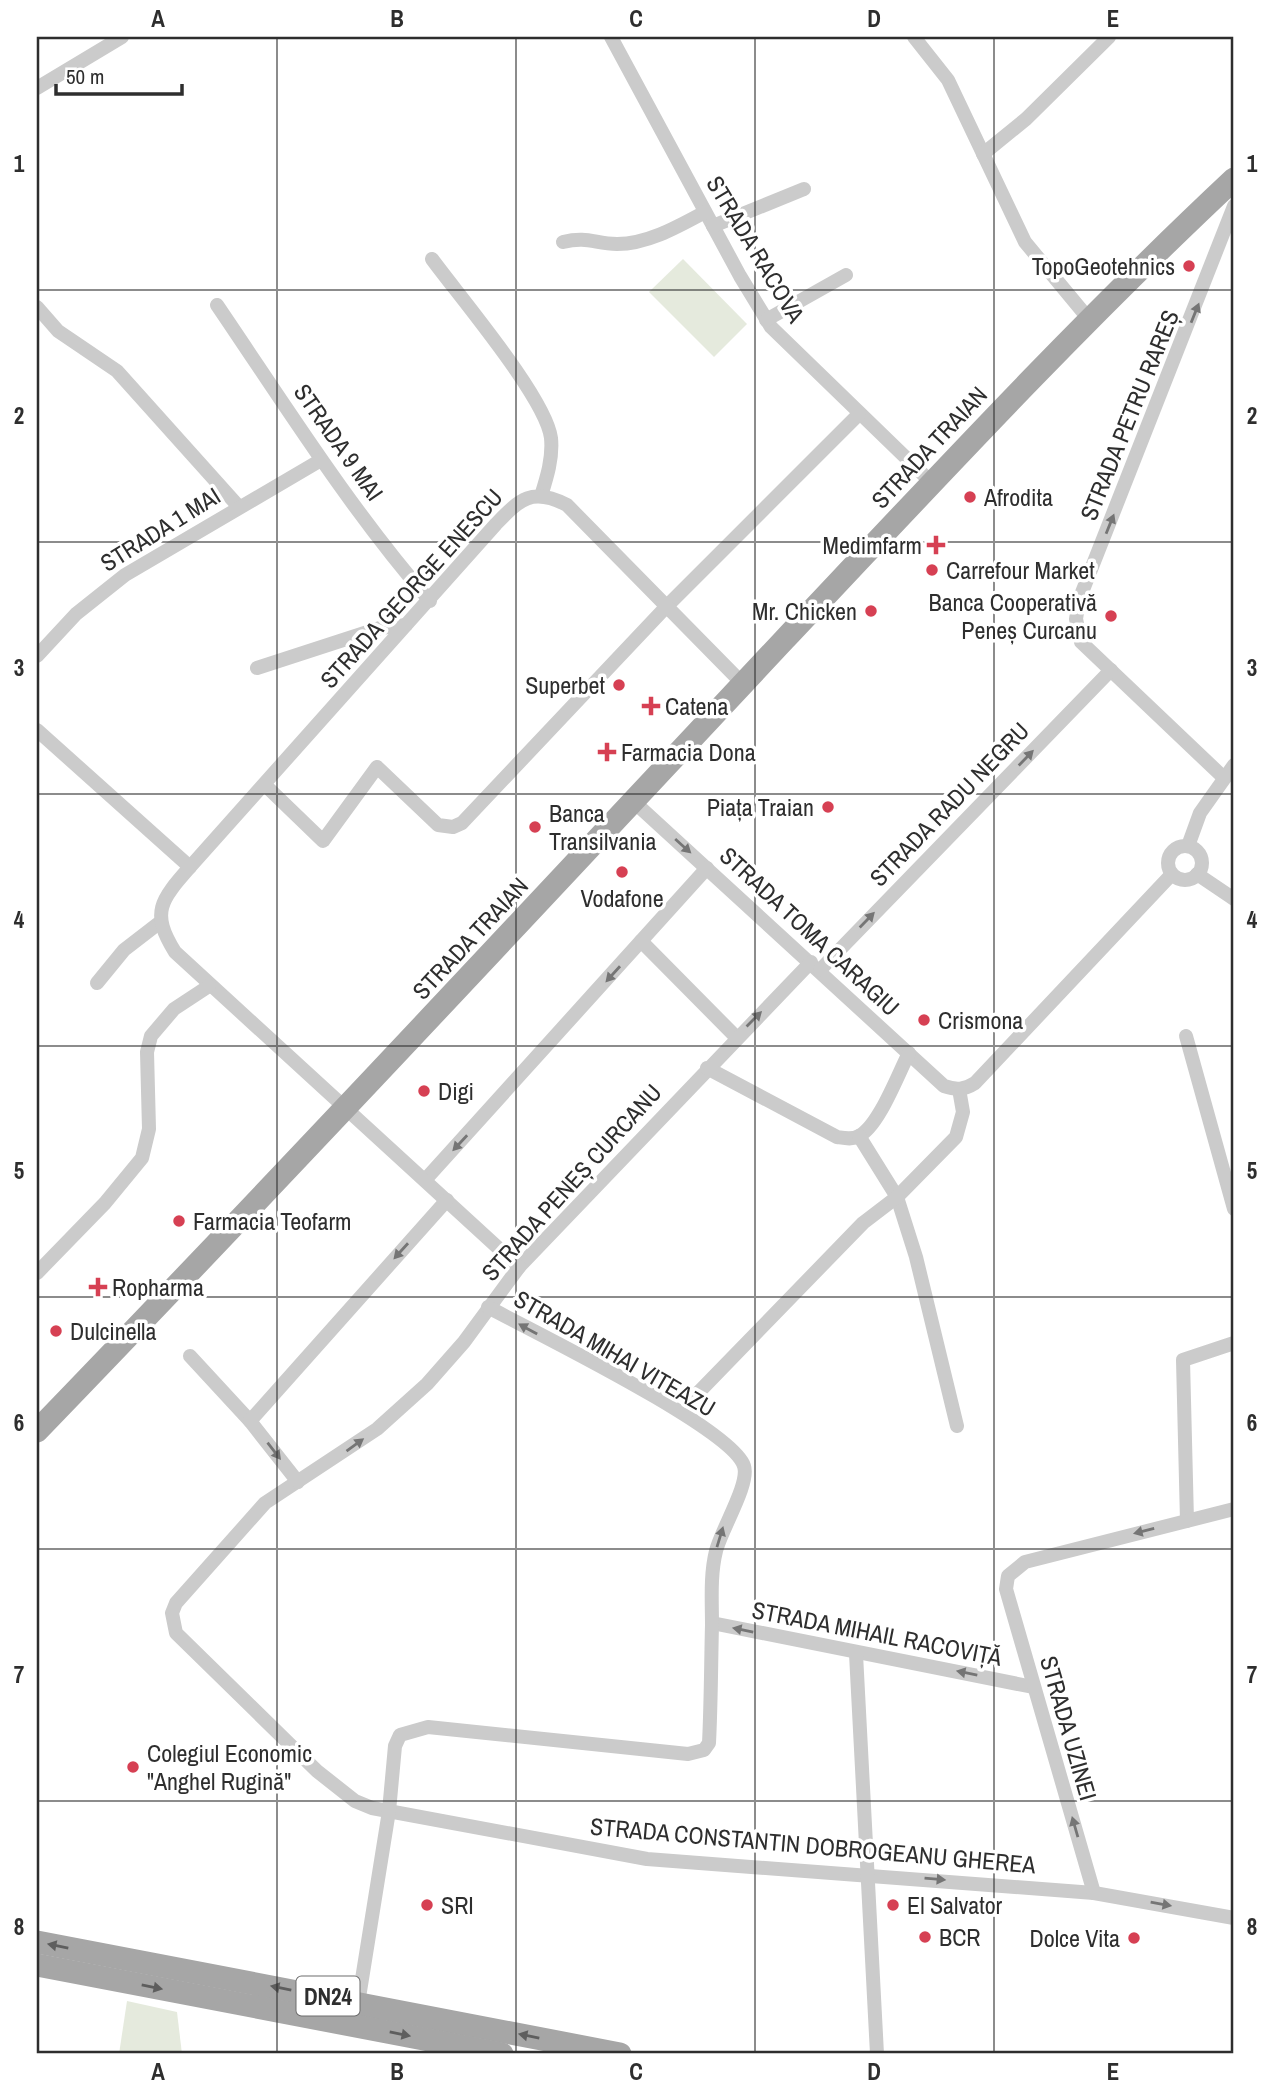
<svg xmlns="http://www.w3.org/2000/svg" width="1271" height="2091" font-family="'Archivo Narrow',sans-serif">
	<style>
		.green { fill: #e5eadd }
		.lines { fill: none; stroke-linecap: round; stroke-linejoin: round }
		.minor { stroke: #cbcbcb; stroke-width: 14 }
		.primary { stroke: #a6a6a6; stroke-width: 23 }
		.oneway { fill: #757575 }
		.oneway2 { fill: #5e5e5e }
		.grid { fill: none; stroke: #2e2e2e; stroke-width: 2; stroke-opacity: 0.55 }
		.poi-dot { fill: #d64053; stroke: #fff; stroke-width: 2.5 }
		.labels { text-anchor: middle; dominant-baseline: central; stroke-width: 7; stroke-linejoin: round; paint-order: stroke }
		.shield { fill: #fff; stroke: #6d6d6d; stroke-width: 2 }
		.shield-label { font-size: 23px; font-weight: bold; fill: #2e2e2e }
		.street-label { font-size: 24px; fill: #2e2e2e; stroke: #fff }
		.poi-label { font-size: 24px; fill: #2e2e2e; stroke: #fff; text-anchor: start }
		.neatline { fill: none; stroke: #2e2e2e; stroke-width: 2.5 }
		.grid-label { font-size: 23px; text-anchor: middle; font-weight: bold; fill: #2e2e2e }
	</style>
	<rect width="100%" height="100%" fill="#fff"/>
	<g class="green">
		<path d="M683,259L747,324L714,357L649,292Z"/>
		<path d="M127,2001L177,2012L182,2054H119Z"/>
	</g>
	<g class="lines">
		<g class="minor">
			<path d="M611,37L740,276L771,327L932,483"/>
			<path d="M914,37L948,80L1025,242L1088,318"/>
			<path d="M37,88L122,37"/>
			<path d="M983,154L1026,119L1109,37"/>
			<path d="M713,226L804,189"/>
			<path d="M563,242C588,236 595,244 617,244C648,244 679,226 705,212"/>
			<path d="M432,259C459,296 546,398 551,438C553,458 547,477 541,496"/>
			<path d="M217,305C285,405 350,509 430,601"/>
			<path d="M37,307L58,331L117,371L239,507"/>
			<path d="M766,320L846,275"/>
			<path d="M37,656L76,614L125,575L321,460"/>
			<path d="M257,668L380,628L406,625"/>
			<path d="M37,730L190,867"/>
			<path d="M1223,777L1081,642L1076,619L1079,600L1234,206"/>
			<path d="M265,785L323,841L377,767L438,825L453,827L462,823L666,607L859,414"/>
			<path d="M633,801L944,1086C956,1090 964,1090 975,1083L1172,874"/>
			<path d="M1188,846L1200,813L1234,765"/>
			<circle cx="1185" cy="863" r="17"/>
			<path d="M1197,874L1234,899"/>
			<path d="M641,941L736,1037"/>
			<path d="M811,962L519,1267L464,1342L427,1384L377,1429L265,1503L176,1603L172,1613L176,1633L317,1771L355,1801L372,1808L647,1859L1094,1893L1234,1918"/>
			<path d="M820,970L1111,670"/>
			<path d="M97,983L124,950L159,923"/>
			<path d="M1186,1036L1234,1209"/>
			<path d="M707,1068L837,1137C844,1138 852,1140 859,1136C879,1126 898,1074 909,1053"/>
			<path d="M859,1136L897,1197L916,1257L957,1426"/>
			<path d="M425,1180L707,868"/>
			<path d="M519,1267L175,952C150,912 161,900 190,867L496,524C520,499 532,487 567,505L743,684"/>
			<path d="M37,1273L105,1203L142,1158L149,1129L147,1052L151,1036L174,1009L209,986"/>
			<path d="M190,1356L250,1421L298,1482"/>
			<path d="M696,1395L863,1223L897,1197L956,1137L963,1112L959,1089"/>
			<path d="M250,1421L447,1200"/>
			<path d="M1187,1521L1183,1360L1234,1343"/>
			<path d="M712,1623L1033,1687"/>
			<path d="M856,1654L877,2054"/>
			<path d="M1094,1893L1006,1589L1008,1576L1025,1562L1234,1509"/>
			<path d="M357,2010L389,1811L395,1746L400,1735L428,1727L688,1754L704,1750L709,1743C711,1704 711,1664 712,1625C712,1601 710,1575 716,1551C721,1530 750,1484 744,1466C732,1428 532,1331 488,1307"/>
		</g>
		<g class="primary">
			<path d="M37,1431C289,1170 536,905 784,640C932,483 1077,326 1234,179"/>
			<path d="M37,1942L620,2054"/>
			<path d="M37,1965L502,2054"/>
		</g>
	</g>
	<defs><path id="oneway-solid" d="M-6-.8H1V-3.2L6.5 0L1 3.2V.8H-6Z" transform="scale(1.75)"/></defs>
	<g class="oneway">
		<use href="#oneway-solid" transform="translate(1195 313) rotate(-68)"/>
		<use href="#oneway-solid" transform="translate(1110 524) rotate(-68)"/>
		<use href="#oneway-solid" transform="translate(1026 758) rotate(-46)"/>
		<use href="#oneway-solid" transform="translate(683 846) rotate(42)"/>
		<use href="#oneway-solid" transform="translate(867 920) rotate(-46)"/>
		<use href="#oneway-solid" transform="translate(613 974) rotate(132)"/>
		<use href="#oneway-solid" transform="translate(754 1019) rotate(-45)"/>
		<use href="#oneway-solid" transform="translate(460 1143) rotate(133)"/>
		<use href="#oneway-solid" transform="translate(401 1251) rotate(132)"/>
		<use href="#oneway-solid" transform="translate(528 1329) rotate(-151)"/>
		<use href="#oneway-solid" transform="translate(355 1445) rotate(-36)"/>
		<use href="#oneway-solid" transform="translate(274 1451) rotate(52)"/>
		<use href="#oneway-solid" transform="translate(1144 1531) rotate(166)"/>
		<use href="#oneway-solid" transform="translate(720 1537) rotate(-73)"/>
		<use href="#oneway-solid" transform="translate(743 1630) rotate(-168)"/>
		<use href="#oneway-solid" transform="translate(967 1673) rotate(-169)"/>
		<use href="#oneway-solid" transform="translate(1075 1827) rotate(-106)"/>
		<use href="#oneway-solid" transform="translate(935 1879) rotate(5)"/>
		<use href="#oneway-solid" transform="translate(1161 1904) rotate(10)"/>
	</g>
	<g class="oneway2">
		<use href="#oneway-solid" transform="translate(58 1946) rotate(-169)"/>
		<use href="#oneway-solid" transform="translate(152 1987) rotate(11)"/>
		<use href="#oneway-solid" transform="translate(281 1988) rotate(-169)"/>
		<use href="#oneway-solid" transform="translate(400 2034) rotate(11)"/>
		<use href="#oneway-solid" transform="translate(529 2036) rotate(-169)"/>
	</g>
	<path class="grid" d="M277,37V2054M516,37V2054M755,37V2054M994,37V2054M37,290H1234M37,542H1234M37,794H1234M37,1046H1234M37,1297H1234M37,1549H1234M37,1801H1234"/>
	<g class="poi-dot">
		<circle cx="1189" cy="266" r="7"/>
		<circle cx="970" cy="497" r="7"/>
		<path d="M932.5 534.5h7v7h7v7h-7v7h-7v-7h-7v-7h7z"/>
		<circle cx="932" cy="570" r="7"/>
		<circle cx="871" cy="611" r="7"/>
		<circle cx="1111" cy="616" r="7"/>
		<circle cx="619" cy="685" r="7"/>
		<path d="M647.5 695.5h7v7h7v7h-7v7h-7v-7h-7v-7h7z"/>
		<path d="M603.5 741.5h7v7h7v7h-7v7h-7v-7h-7v-7h7z"/>
		<circle cx="828" cy="807" r="7"/>
		<circle cx="535" cy="827" r="7"/>
		<circle cx="622" cy="872" r="7"/>
		<circle cx="924" cy="1020" r="7"/>
		<circle cx="424" cy="1091" r="7"/>
		<circle cx="179" cy="1221" r="7"/>
		<path d="M94.5 1276.5h7v7h7v7h-7v7h-7v-7h-7v-7h7z"/>
		<circle cx="56" cy="1331" r="7"/>
		<circle cx="133" cy="1767" r="7"/>
		<circle cx="427" cy="1905" r="7"/>
		<circle cx="893" cy="1905" r="7"/>
		<circle cx="925" cy="1937" r="7"/>
		<circle cx="1134" cy="1938" r="7"/>
	</g>
	<g class="labels">
		<rect class="shield" x="296.5" y="1976.5" width="63" height="39" rx="5"/>
		<g class="shield-label">
			<text x="328" y="1996">DN24</text>
		</g>
		<g class="street-label">
			<text transform="translate(756 249) rotate(59)">STRADA RACOVA</text>
			<text transform="translate(1129 415) rotate(-68)">STRADA PETRU RAREȘ</text>
			<text transform="translate(339 442) rotate(55)">STRADA 9 MAI</text>
			<text transform="translate(929 447) rotate(-47)">STRADA TRAIAN</text>
			<text transform="translate(160 529) rotate(-32)">STRADA 1 MAI</text>
			<text transform="translate(411 588) rotate(-48)">STRADA GEORGE ENESCU</text>
			<text transform="translate(949 804) rotate(-46)">STRADA RADU NEGRU</text>
			<text transform="translate(810 931) rotate(43)">STRADA TOMA CARAGIU</text>
			<text transform="translate(470 938) rotate(-47)">STRADA TRAIAN</text>
			<text transform="translate(571 1182) rotate(-48)">STRADA PENEȘ CURCANU</text>
			<text transform="translate(615 1353) rotate(30)">STRADA MIHAI VITEAZU</text>
			<text transform="translate(877 1633) rotate(11)">STRADA MIHAIL RACOVIȚĂ</text>
			<text transform="translate(1069 1728) rotate(74)">STRADA UZINEI</text>
			<text transform="translate(813 1845) rotate(5)">STRADA CONSTANTIN DOBROGEANU GHEREA</text>
		</g>
		<g class="poi-label">
			<text x="1175" y="266" text-anchor="end">TopoGeotehnics</text>
			<text x="984" y="497">Afrodita</text>
			<text x="922" y="545" text-anchor="end">Medimfarm</text>
			<text x="946" y="570">Carrefour Market</text>
			<text x="1097" y="602" text-anchor="end">Banca Cooperativă<tspan x="1097" dy="28">Peneș Curcanu</tspan></text>
			<text x="857" y="611" text-anchor="end">Mr. Chicken</text>
			<text x="605" y="685" text-anchor="end">Superbet</text>
			<text x="665" y="706">Catena</text>
			<text x="621" y="752">Farmacia Dona</text>
			<text x="814" y="807" text-anchor="end">Piața Traian</text>
			<text x="549" y="813">Banca<tspan x="549" dy="28">Transilvania</tspan></text>
			<text x="622" y="898" text-anchor="middle">Vodafone</text>
			<text x="938" y="1020">Crismona</text>
			<text x="438" y="1091">Digi</text>
			<text x="193" y="1221">Farmacia Teofarm</text>
			<text x="112" y="1287">Ropharma</text>
			<text x="70" y="1331">Dulcinella</text>
			<text x="147" y="1753">Colegiul Economic<tspan x="147" dy="28">"Anghel Rugină"</tspan></text>
			<text x="441" y="1905">SRI</text>
			<text x="907" y="1905">El Salvator</text>
			<text x="939" y="1937">BCR</text>
			<text x="1120" y="1938" text-anchor="end">Dolce Vita</text>
		</g>
	</g>
	<rect width="1271" height="2091" fill="none" stroke="#ffffff" stroke-width="77"/>
	<path d="M56 84v10h126v-10" fill="none" stroke="#2e2e2e" stroke-width="3.5"/>
	<text x="66" y="84" font-size="21" fill="#2e2e2e" stroke="#ffffff" stroke-width="5" paint-order="stroke">50 m</text>
	<rect x="38" y="38" width="1194" height="2014" class="neatline"/>
	<g class="grid-label">
		<text x="158" y="27">A</text>
		<text x="397" y="27">B</text>
		<text x="636" y="27">C</text>
		<text x="874" y="27">D</text>
		<text x="1113" y="27">E</text>
		<text x="19" y="172">1</text>
		<text x="1252" y="172">1</text>
		<text x="19" y="424">2</text>
		<text x="1252" y="424">2</text>
		<text x="19" y="676">3</text>
		<text x="1252" y="676">3</text>
		<text x="19" y="928">4</text>
		<text x="1252" y="928">4</text>
		<text x="19" y="1179">5</text>
		<text x="1252" y="1179">5</text>
		<text x="19" y="1431">6</text>
		<text x="1252" y="1431">6</text>
		<text x="19" y="1683">7</text>
		<text x="1252" y="1683">7</text>
		<text x="19" y="1935">8</text>
		<text x="1252" y="1935">8</text>
		<text x="158" y="2080">A</text>
		<text x="397" y="2080">B</text>
		<text x="636" y="2080">C</text>
		<text x="874" y="2080">D</text>
		<text x="1113" y="2080">E</text>
	</g>
</svg>
